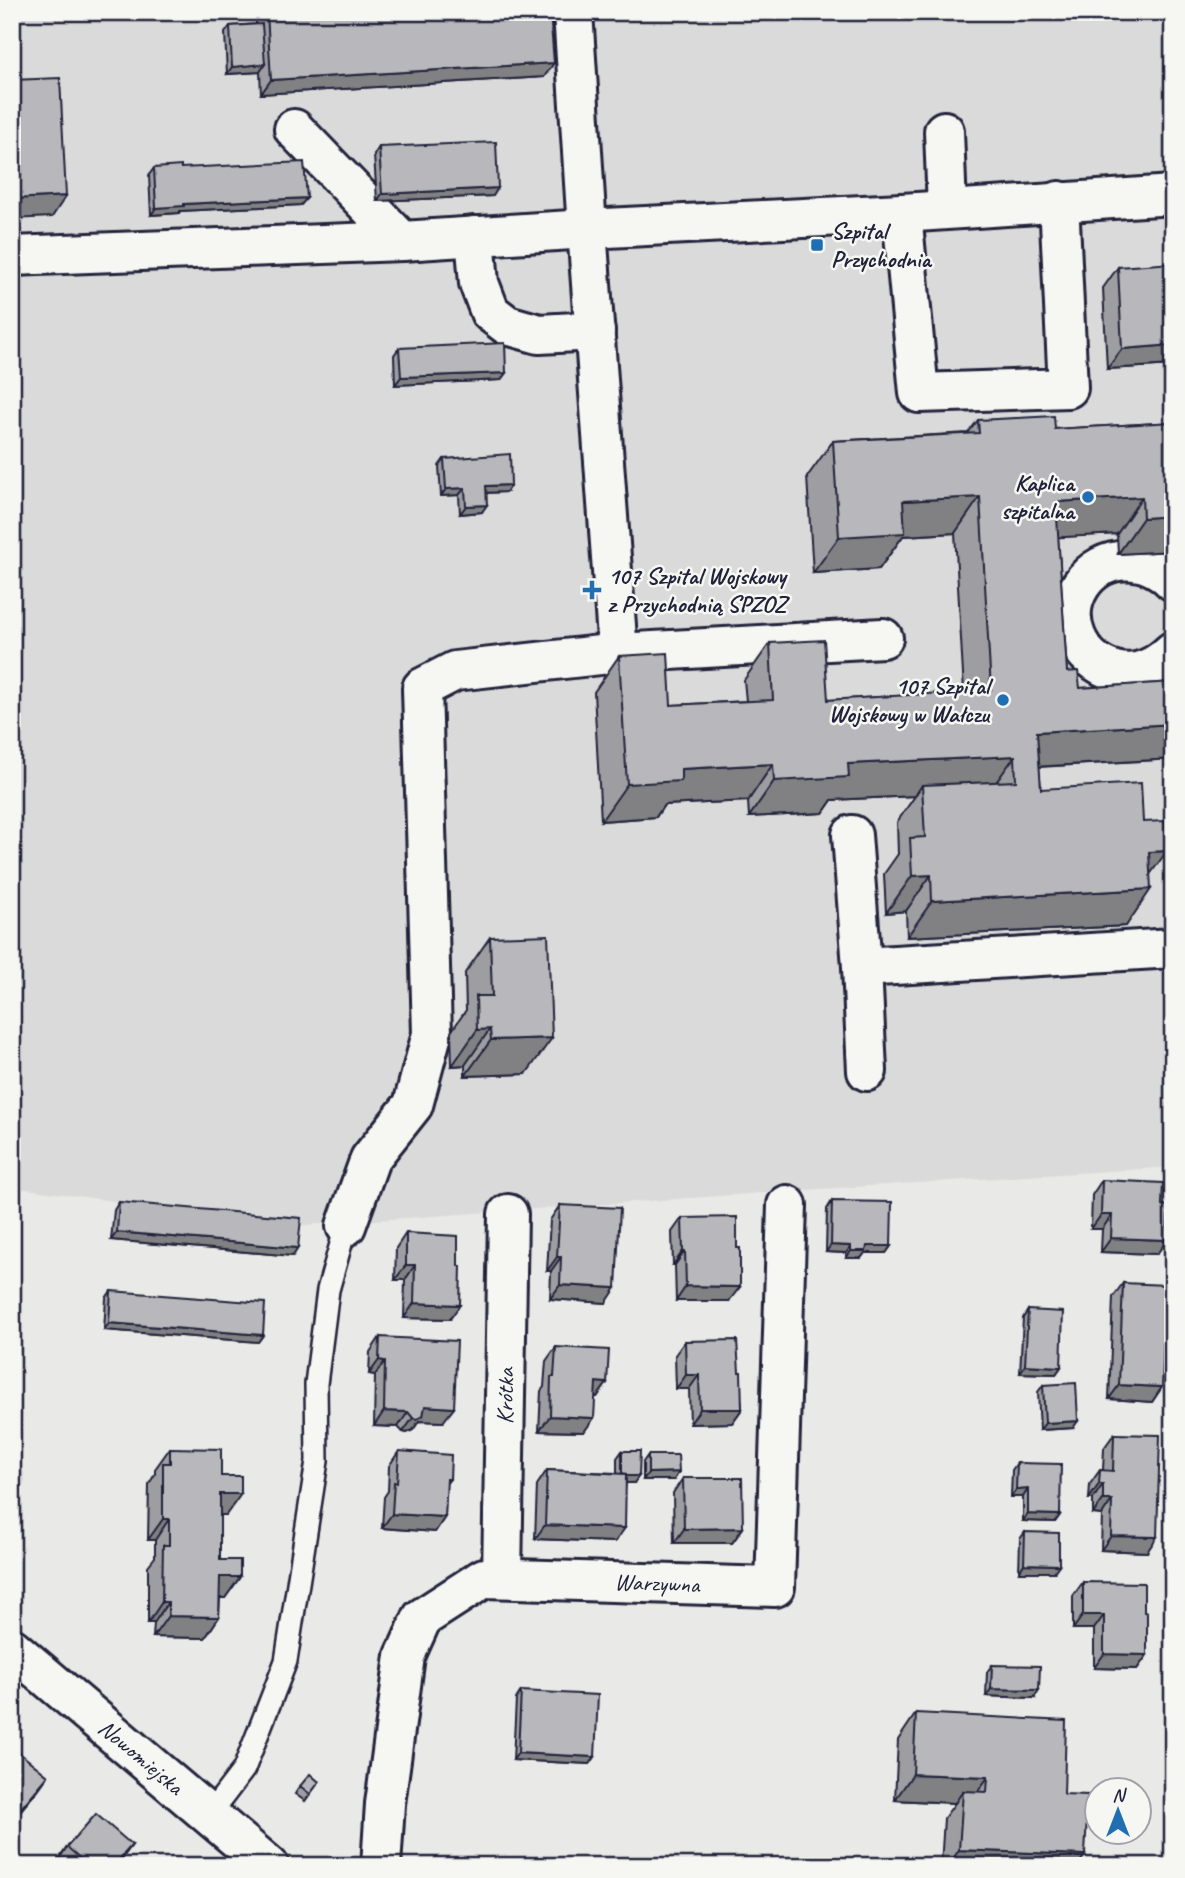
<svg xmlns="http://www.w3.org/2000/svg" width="1185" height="1878" font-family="Caveat,sans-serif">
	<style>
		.built { fill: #dadada }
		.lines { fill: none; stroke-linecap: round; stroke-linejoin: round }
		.lane-casing { stroke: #22223b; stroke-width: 26 }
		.street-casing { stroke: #22223b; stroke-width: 44 }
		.secondary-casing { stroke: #22223b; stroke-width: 44 }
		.lane { stroke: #f6f6f2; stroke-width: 21 }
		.street { stroke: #f6f6f2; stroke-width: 38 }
		.secondary { stroke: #f6f6f2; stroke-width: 38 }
		.wall { fill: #9e9ea2; stroke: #22223b; stroke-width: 2 }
		.shaded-wall { fill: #818184; stroke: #22223b; stroke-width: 2 }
		.building { fill: #b8b8bc; stroke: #22223b; stroke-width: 2 }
		.poi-dot { fill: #1f6fb2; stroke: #f6f6f2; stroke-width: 2.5 }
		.labels { text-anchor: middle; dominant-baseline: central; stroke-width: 5; stroke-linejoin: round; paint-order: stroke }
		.poi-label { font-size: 24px; font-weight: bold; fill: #22223b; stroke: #f6f6f2; text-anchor: start }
		.street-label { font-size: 24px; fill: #22223b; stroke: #f6f6f2 }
	</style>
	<rect width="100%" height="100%" fill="#e9e9e7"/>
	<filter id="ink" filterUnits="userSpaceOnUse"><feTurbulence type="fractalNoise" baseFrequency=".0143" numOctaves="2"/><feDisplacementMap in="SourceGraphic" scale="14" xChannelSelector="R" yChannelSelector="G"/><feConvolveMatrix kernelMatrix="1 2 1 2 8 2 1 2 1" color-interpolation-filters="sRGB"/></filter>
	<g filter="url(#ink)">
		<g class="built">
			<path d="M12,12H1173V1167L789,1191L293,1226L12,1187Z"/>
			<path d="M12,1415L25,1480L12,1508Z"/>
		</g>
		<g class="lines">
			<defs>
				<path id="lane" d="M209,1815L244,1769L286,1661L317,1461L316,1384L328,1290L346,1226"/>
				<g id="street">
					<path d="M294,129L402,241L587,229L902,213L1173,195"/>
					<path d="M944,131L947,209"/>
					<path d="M902,213L919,393L1068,388L1059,201"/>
					<path d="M475,236L479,283L490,312L507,325L539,334L595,331"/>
					<path d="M12,256L402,241"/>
					<path d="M1173,581C1147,554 1103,552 1081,585C1059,619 1079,661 1115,671C1138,677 1156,667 1173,651"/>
					<path d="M618,653L883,638"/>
					<path d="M852,835L862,967L867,1071"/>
					<path d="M862,967L1173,948"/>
					<path d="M346,1226L370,1159L413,1105L432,1034L422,688L455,671L618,653L587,229L573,12"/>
					<path d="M502,1578L508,1214"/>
					<path d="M381,1866L385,1804L405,1656L422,1618L484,1578L775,1587L787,1205"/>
				</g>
				<path id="secondary" d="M12,1648L269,1866"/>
			</defs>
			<use href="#lane" class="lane-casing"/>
			<use href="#street" class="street-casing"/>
			<use href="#secondary" class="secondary-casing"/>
			<use href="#lane" class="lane"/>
			<use href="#street" class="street"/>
			<use href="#secondary" class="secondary"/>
		</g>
		<g class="wall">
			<path d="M256,12H550L544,77L261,94L260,72L227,74L225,33L230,26L256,24Z"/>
			<path d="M379,147L493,196L377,201L374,155Z"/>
			<path d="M154,168H181L301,205L180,211L179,213L151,215L149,175Z"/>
			<path d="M1118,267L1173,365L1107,369L1103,288Z"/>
			<path d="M399,348L501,380L395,385L394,355Z"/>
			<path d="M978,420L1055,429L1173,422V551L1118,554L1117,534L1058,537L1067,672L1080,688L1173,682V759L1039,767L1041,789L1143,822L1150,874L1126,926L907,937L906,911L886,913L884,874L898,854L897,822L915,796L832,800L823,813L749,817L748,801L664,805L656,817L601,821L594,692L619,656L671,705L746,701L744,680L770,643L828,700L964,692L955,533L903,536L879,569L813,573L807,477L833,441L968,433Z"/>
			<path d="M444,459L506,492L487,493L482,512L460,514L459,495L441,496L439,466Z"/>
			<path d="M490,937L526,1074L465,1076V1065L452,1066L451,1032L466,1010L465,973Z"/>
			<path d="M1102,1180L1162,1205L1168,1219L1157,1254L1101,1252L1102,1229H1091L1092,1195Z"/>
			<path d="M832,1201L891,1246L886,1253H865L861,1258H846V1253L826,1252L827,1209Z"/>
			<path d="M119,1202L293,1256L111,1240L114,1210Z"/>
			<path d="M560,1205L606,1303L550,1299L551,1271H547L550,1220Z"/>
			<path d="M682,1218L729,1301H676L675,1265H673L672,1232Z"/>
			<path d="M406,1233L450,1319L404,1318L405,1280H395L396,1248Z"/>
			<path d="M1123,1283L1162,1387L1152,1402L1109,1399L1113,1297Z"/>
			<path d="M111,1291L263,1335L258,1342L104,1330L106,1298Z"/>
			<path d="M1028,1310L1061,1367L1056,1374L1020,1373L1023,1318Z"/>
			<path d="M380,1337L443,1422L419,1421L413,1430L407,1433L403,1432L398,1427L374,1426L375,1375L369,1374L370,1352Z"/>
			<path d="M685,1341L739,1372L742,1409L732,1423L690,1424L689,1389H676L675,1355Z"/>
			<path d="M556,1347L607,1383L597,1397H595L584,1432L539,1431L541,1391L544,1387L546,1361Z"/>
			<path d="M1043,1385L1073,1428L1040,1430L1038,1392Z"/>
			<path d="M1114,1434L1147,1552L1101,1550L1102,1515L1093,1514V1499H1089L1090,1484L1100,1470H1103L1104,1448Z"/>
			<path d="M170,1448L221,1476L226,1515H220V1560L240,1577L225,1598H220L219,1617L205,1638L153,1637L154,1623H148V1566L155,1557V1540H148L149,1484L155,1474V1469Z"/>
			<path d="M399,1451L450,1479L446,1484L445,1517L435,1532L382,1528L384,1497L388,1491L389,1466Z"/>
			<path d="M622,1451L634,1483H626L615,1542L535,1539L537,1485L547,1470L617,1473V1458Z"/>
			<path d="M648,1455L674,1480H643V1462Z"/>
			<path d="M1017,1463L1060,1515L1055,1522L1023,1521V1497H1011L1012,1470Z"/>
			<path d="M683,1478L743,1528L732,1543H674L673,1493Z"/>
			<path d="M1025,1532L1054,1572H1019L1020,1539Z"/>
			<path d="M1083,1582L1147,1655L1137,1669L1094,1668V1629H1073V1596Z"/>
			<path d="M992,1665L1034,1698L986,1696L987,1672Z"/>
			<path d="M521,1691L595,1757L590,1764L513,1760L516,1699Z"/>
			<path d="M916,1713L1064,1794L1085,1855L1077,1866H941L944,1818L955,1803L895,1800L898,1740Z"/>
			<path d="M319,1782L305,1801L295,1794L300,1786Z"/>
			<path d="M132,1845L116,1866H62L57,1862L67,1847Z"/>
		</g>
		<g class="shaded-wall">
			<path d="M554,63L544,77L261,94L271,80Z"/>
			<path d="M265,64L260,72L227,74L232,67Z"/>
			<path d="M498,188L493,196L377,201L382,194Z"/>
			<path d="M66,196L52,217L12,219V199Z"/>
			<path d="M307,198L301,205L180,211L179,213L151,215L156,208L184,204Z"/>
			<path d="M1173,345V365L1107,369L1122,349Z"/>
			<path d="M506,373L501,380L395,385L401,377Z"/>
			<path d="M511,485L506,492L481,493L486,486Z"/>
			<path d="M465,488L459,495L441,496L446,489Z"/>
			<path d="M980,497L955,533L903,536L879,569L813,573L839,537L903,501Z"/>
			<path d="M1142,497L1117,534L1031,539L1056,502Z"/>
			<path d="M487,505L482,512L460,514L466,506Z"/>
			<path d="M1173,516V551L1118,554L1143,518Z"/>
			<path d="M1173,724V759L1015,768L1037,732Z"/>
			<path d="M1015,756L989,792L922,785L915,796L832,800L823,813L749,817L774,781L848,764Z"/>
			<path d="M773,764L748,801L664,805L656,817L601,821L627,784L681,769Z"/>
			<path d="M1167,851L1141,887L1149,852Z"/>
			<path d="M931,875L906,911L886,913L912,876Z"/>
			<path d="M1151,889L1126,926L907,937L932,901Z"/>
			<path d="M490,1029L465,1065L452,1066L477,1030Z"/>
			<path d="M552,1038L526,1074L465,1076L491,1040Z"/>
			<path d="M1101,1215H1112L1102,1229H1091Z"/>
			<path d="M117,1232L298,1248L293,1256L111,1240Z"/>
			<path d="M1111,1238L1167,1240L1157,1254L1101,1252Z"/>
			<path d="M831,1245L851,1246L846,1253L826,1252Z"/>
			<path d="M867,1246H891L886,1253H865L861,1258H846L851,1251Z"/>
			<path d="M683,1251H685L675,1265H673Z"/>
			<path d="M557,1257H561L551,1271H547Z"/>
			<path d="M406,1265H415L405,1280H395Z"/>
			<path d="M560,1285L616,1288L606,1303L550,1299Z"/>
			<path d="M686,1286L740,1287L729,1301H676Z"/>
			<path d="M414,1303L460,1305L450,1319L404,1318Z"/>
			<path d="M109,1323L263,1335L258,1342L104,1330Z"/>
			<path d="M379,1360L385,1361L375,1375L369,1374Z"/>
			<path d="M1025,1365L1061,1367L1056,1374L1020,1373Z"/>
			<path d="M686,1375H699L689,1389H676Z"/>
			<path d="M596,1382L607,1383L597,1397L586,1396Z"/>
			<path d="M1119,1385L1162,1387L1152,1402L1109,1399Z"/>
			<path d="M425,1406L454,1408L443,1422L419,1421L413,1430L407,1433L403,1432L413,1418Z"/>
			<path d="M700,1409H742L732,1423L690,1424Z"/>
			<path d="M384,1411L408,1412L398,1427L374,1426Z"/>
			<path d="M550,1416L594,1418L584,1432L539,1431Z"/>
			<path d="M1078,1421L1073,1428L1040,1430L1045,1423Z"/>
			<path d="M679,1472L674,1480H643L648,1473Z"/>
			<path d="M622,1476H639L634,1483H617Z"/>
			<path d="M1099,1484H1103L1093,1499H1089Z"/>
			<path d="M1028,1489L1023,1497H1011L1016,1490Z"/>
			<path d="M220,1494H241L226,1515H206Z"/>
			<path d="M1103,1500H1112L1102,1515L1093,1514Z"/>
			<path d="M392,1514L445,1517L435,1532L382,1528Z"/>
			<path d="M1028,1514L1060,1515L1055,1522L1023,1521Z"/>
			<path d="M163,1519H169L155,1540H148Z"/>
			<path d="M545,1525L625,1528L615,1542L535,1539Z"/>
			<path d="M743,1528L732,1543H674L684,1529Z"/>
			<path d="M1111,1536L1157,1537L1147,1552L1101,1550Z"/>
			<path d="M1024,1564L1059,1565L1054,1572H1019Z"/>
			<path d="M220,1577H240L225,1598H205Z"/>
			<path d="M162,1602H168L154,1623H148Z"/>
			<path d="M1083,1615H1104L1094,1629H1073Z"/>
			<path d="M168,1616L219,1617L205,1638L153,1637Z"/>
			<path d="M1104,1654L1147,1655L1137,1669L1094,1668Z"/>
			<path d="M991,1689L1039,1690L1034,1698L986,1696Z"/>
			<path d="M518,1753L595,1757L590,1764L513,1760Z"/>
			<path d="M913,1774L988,1777L969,1804L963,1791L955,1803L895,1800Z"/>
			<path d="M48,1776L38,1790L12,1821V1819Z"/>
			<path d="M132,1845L122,1859L116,1866H113Z"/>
			<path d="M959,1850L1085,1855L1077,1866H948Z"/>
		</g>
		<g class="building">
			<path d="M267,12H550L554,63L271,80Z"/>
			<path d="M262,24L265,64L232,67L230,26Z"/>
			<path d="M60,78L66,196L12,199V80Z"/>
			<path d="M496,142L498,188L382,194L379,147Z"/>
			<path d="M304,162L307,198L184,204V206L156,208L154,168L181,166V168Z"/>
			<path d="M1173,263V345L1122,349L1118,267Z"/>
			<path d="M505,343L506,373L401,377L399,348Z"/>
			<path d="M1054,416L1055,429L1173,422V516L1143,518L1142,497L1056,502L1067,672L1078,671L1080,688L1173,682V724L1037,732L1041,789L1141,783L1143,822L1165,821L1167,851L1149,852L1151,889L932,901L931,875L912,876L910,838L925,837L922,785L1016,781L1015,756L848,764L849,777L774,781L773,764L681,769V781L627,784L619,656L668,653L671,705L773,700L770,643L824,640L828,700L991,690L980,497L903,501L905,533L839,537L833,441L979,433L978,420Z"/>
			<path d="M510,454L511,485L486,486L487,505L466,506L465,488L446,489L444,459Z"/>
			<path d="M548,935L552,1038L491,1040L490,1029L477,1030L476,996H492L490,937Z"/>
			<path d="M1102,1180L1163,1183L1162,1205L1171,1206L1170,1215H1168L1167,1240L1111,1238L1112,1215H1101Z"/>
			<path d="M832,1201L892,1202L891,1246H867L866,1251H851V1246L831,1245Z"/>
			<path d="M119,1202L301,1218L298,1248L117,1232Z"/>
			<path d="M560,1205L620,1208L616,1288L560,1285L561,1257H557Z"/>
			<path d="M737,1217V1248H740V1287L686,1286L685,1251H683L682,1218Z"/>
			<path d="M406,1233L458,1236V1266H461L460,1305L414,1303L415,1265H406Z"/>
			<path d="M1123,1283L1166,1285L1162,1387L1119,1385Z"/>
			<path d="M111,1291L265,1303L263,1335L109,1323Z"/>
			<path d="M1028,1310L1063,1312L1061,1367L1025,1365Z"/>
			<path d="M380,1337L457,1341L454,1408L425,1406L423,1416L417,1419L413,1418L408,1412L384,1411L385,1361L379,1360Z"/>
			<path d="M737,1340L739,1372H741L742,1409H700L699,1375H686L685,1341Z"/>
			<path d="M556,1347L609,1350L607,1383L596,1382L594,1418L550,1416L551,1377H554Z"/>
			<path d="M1076,1383L1078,1421L1045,1423L1043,1385Z"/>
			<path d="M1114,1434L1160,1435L1157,1537L1111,1536L1112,1500H1103V1484H1099L1100,1470L1113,1471Z"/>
			<path d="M170,1448L221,1449V1476H241V1494H220V1560H240V1577H220L219,1617L168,1616V1602H162L163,1545H169V1519H163V1463H170Z"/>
			<path d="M399,1451L451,1455L450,1479H447L445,1517L392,1514L394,1482L397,1483Z"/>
			<path d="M622,1451H640L639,1476H626V1474L622,1473Z"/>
			<path d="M648,1455H678L679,1472L648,1473Z"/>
			<path d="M1017,1463L1061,1464L1060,1515L1028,1514V1489L1016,1490Z"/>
			<path d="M547,1470L626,1474L625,1528L545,1525Z"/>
			<path d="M683,1478H742L743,1528L684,1529Z"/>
			<path d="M1025,1532L1059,1533V1565L1024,1564Z"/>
			<path d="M1083,1582L1144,1583V1612L1147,1613V1655L1104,1654V1615H1083Z"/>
			<path d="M992,1665L1040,1666L1039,1690L991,1689Z"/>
			<path d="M521,1691L598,1695L595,1757L518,1753Z"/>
			<path d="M916,1713L1066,1721L1064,1794L1088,1795L1085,1855L959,1850L963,1791L987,1792L988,1777L913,1774Z"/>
			<path d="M12,1747L48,1776L12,1819Z"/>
			<path d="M310,1774L319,1782L310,1794L300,1786Z"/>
			<path d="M96,1814L132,1845L113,1866H89L67,1847Z"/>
		</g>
	</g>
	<g class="poi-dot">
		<rect x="810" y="238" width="14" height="14" rx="3.5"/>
		<circle cx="1088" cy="497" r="7"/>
		<path d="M588.5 579.5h7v7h7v7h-7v7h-7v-7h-7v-7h7z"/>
		<circle cx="1003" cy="700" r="7"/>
	</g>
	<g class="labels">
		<g class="poi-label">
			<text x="831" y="231">Szpital<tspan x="831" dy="28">Przychodnia</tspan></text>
			<text x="1074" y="483" text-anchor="end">Kaplica<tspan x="1074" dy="28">szpitalna</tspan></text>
			<text x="608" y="576">107 Szpital Wojskowy<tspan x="608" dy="28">z Przychodnią SPZOZ</tspan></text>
			<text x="989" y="686" text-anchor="end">107 Szpital<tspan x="989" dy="28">Wojskowy w Wałczu</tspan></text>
		</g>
		<g class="street-label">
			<text transform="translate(505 1396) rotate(-89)">Krótka</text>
			<text transform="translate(657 1583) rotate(2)">Warzywna</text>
			<text transform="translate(141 1757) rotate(40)">Nowomiejska</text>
		</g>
	</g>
	<rect width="1185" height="1878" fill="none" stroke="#f6f6f2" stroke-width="42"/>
	<rect x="21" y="21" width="1143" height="1836" fill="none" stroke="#22223b" stroke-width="2.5" filter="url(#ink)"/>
	<g transform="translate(1118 1811)"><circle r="33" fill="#f6f6f2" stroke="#a1a1a9" stroke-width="2"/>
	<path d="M0-5L12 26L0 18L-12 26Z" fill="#1f6fb2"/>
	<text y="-10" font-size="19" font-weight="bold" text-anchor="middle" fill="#22223b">N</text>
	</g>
</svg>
